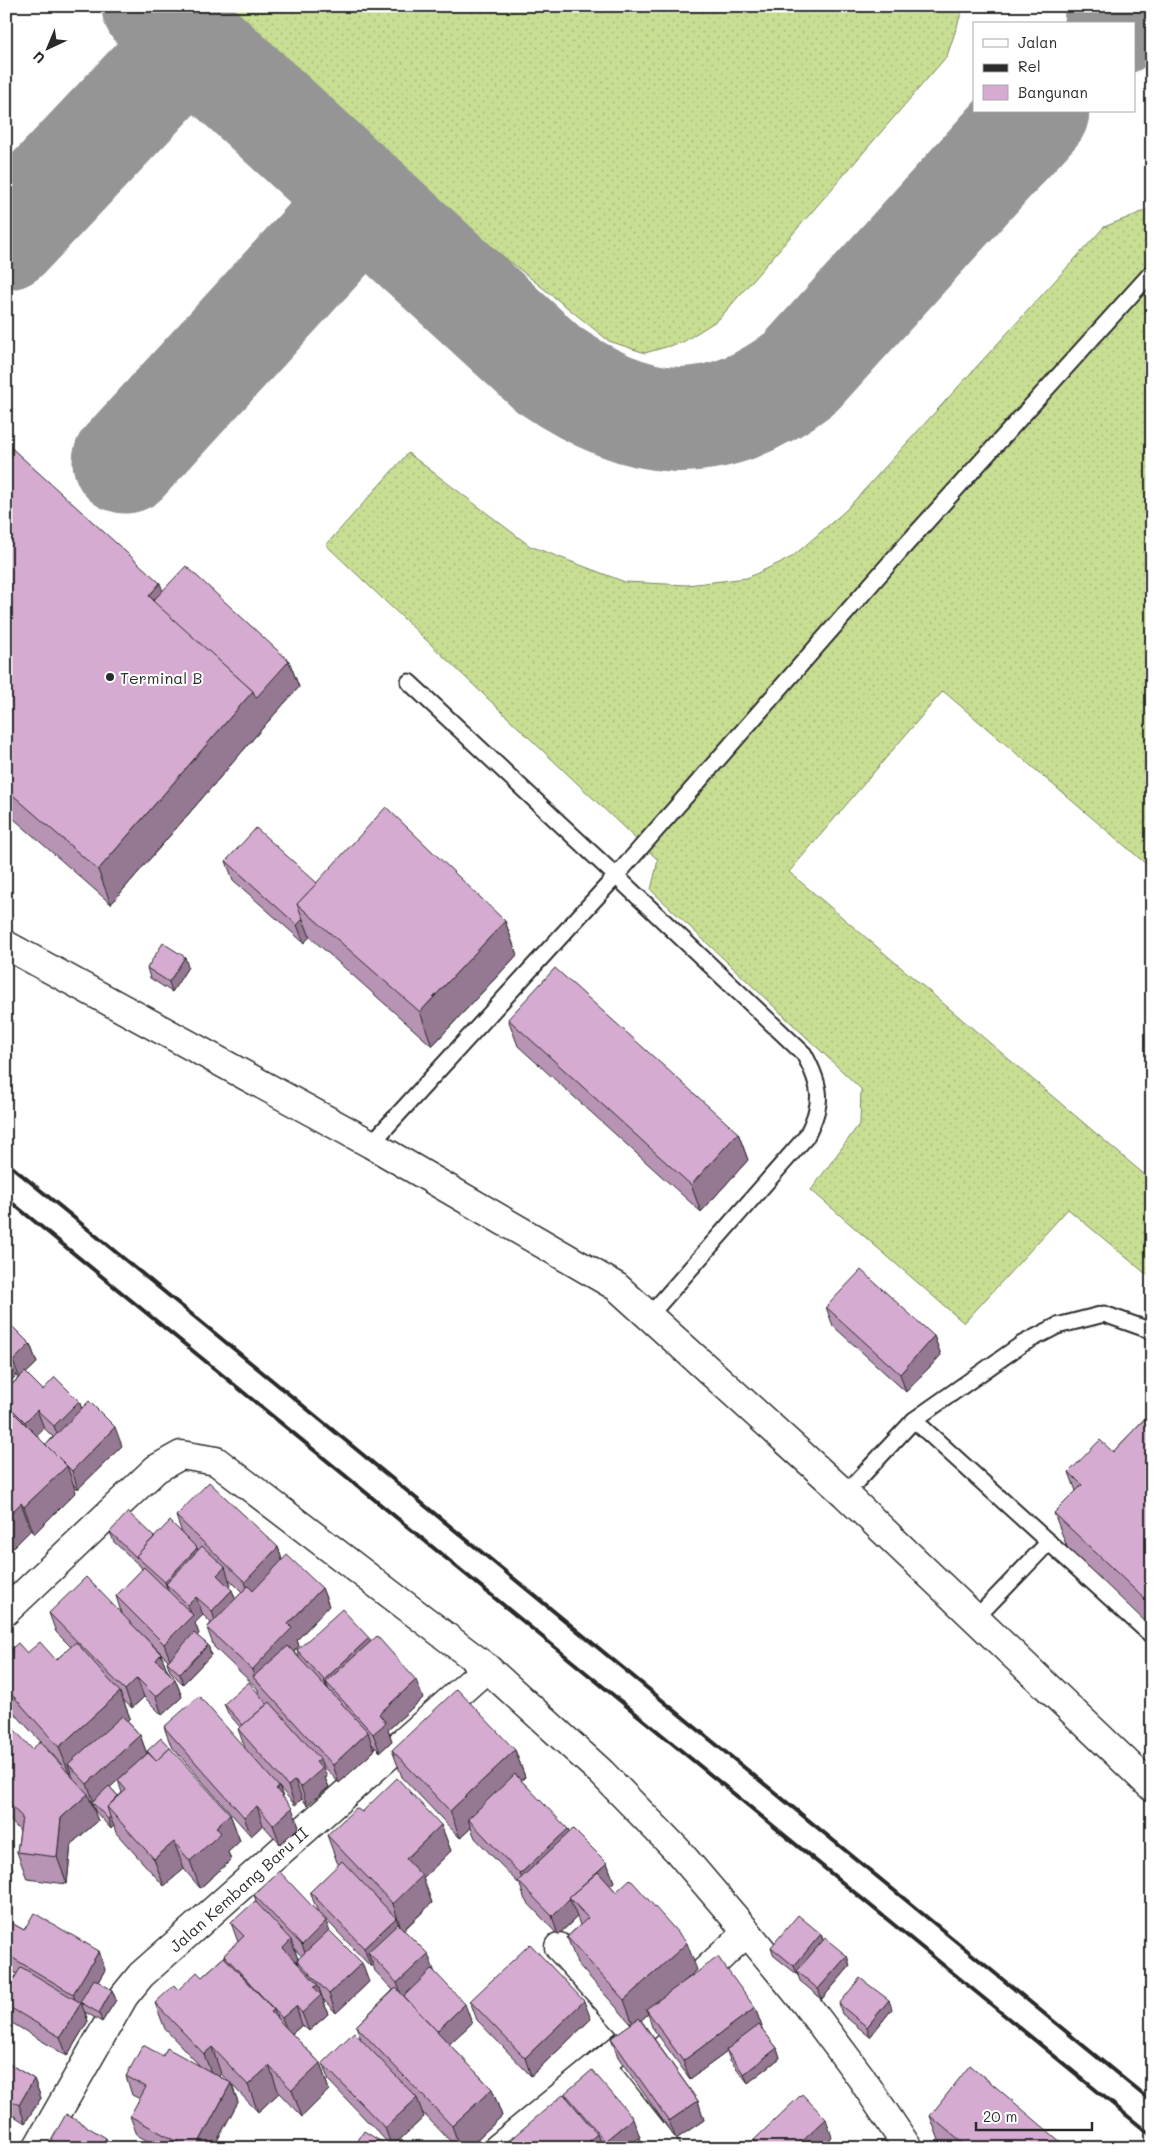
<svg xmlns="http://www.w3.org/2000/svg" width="1158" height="2154" font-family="Mali,sans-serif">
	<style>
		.grass { fill: url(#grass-dots); stroke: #79845f }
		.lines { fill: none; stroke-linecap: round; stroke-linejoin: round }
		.taxiway { stroke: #959595; stroke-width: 105 }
		.service-casing { stroke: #2b2b2b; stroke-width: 19 }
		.minor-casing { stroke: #2b2b2b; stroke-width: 31 }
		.tertiary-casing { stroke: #2b2b2b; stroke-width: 31 }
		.service { stroke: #fff; stroke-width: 15 }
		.minor { stroke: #fff; stroke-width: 28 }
		.tertiary { stroke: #fff; stroke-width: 28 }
		.rail { stroke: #2b2b2b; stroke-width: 4 }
		.wall { fill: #b793b4; stroke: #2b2b2b; fill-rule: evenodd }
		.shaded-wall { fill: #957892; stroke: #2b2b2b }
		.building { fill: #d5abd1; stroke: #2b2b2b }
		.poi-dot { fill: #2b2b2b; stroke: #fff; stroke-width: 2 }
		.labels { text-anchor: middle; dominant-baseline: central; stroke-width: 4; stroke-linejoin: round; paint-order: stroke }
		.poi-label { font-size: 16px; fill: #2b2b2b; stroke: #fff; text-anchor: start }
		.street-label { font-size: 16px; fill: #2b2b2b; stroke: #fff }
	</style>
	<defs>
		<pattern id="grass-dots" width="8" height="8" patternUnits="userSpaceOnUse" patternTransform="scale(1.25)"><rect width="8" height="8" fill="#c7de93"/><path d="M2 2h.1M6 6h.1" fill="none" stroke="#abbf7f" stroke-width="1.8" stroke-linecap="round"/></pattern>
	</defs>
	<rect width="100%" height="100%" fill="#fff"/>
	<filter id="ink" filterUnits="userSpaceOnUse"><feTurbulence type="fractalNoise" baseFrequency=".02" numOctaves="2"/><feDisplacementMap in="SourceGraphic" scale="10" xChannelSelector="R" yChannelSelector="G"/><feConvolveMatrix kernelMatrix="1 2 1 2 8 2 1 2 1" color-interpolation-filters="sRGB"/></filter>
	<g filter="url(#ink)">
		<g class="grass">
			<path d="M227,6H962L963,8L947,56L719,319L683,342L645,353L609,341L413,184Z"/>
			<path d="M1152,208V869L943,691L789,872L1152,1181V1279L1068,1209L964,1323L811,1190L860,1123L861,1089L651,890L658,860L326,545L408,453L530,546L625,582L687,585L747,578L792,557L845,511L1104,227Z"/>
		</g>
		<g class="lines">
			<g class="taxiway">
				<path d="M154,6L548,369C637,430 712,441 801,372L1037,111"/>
				<path d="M1116,23L1139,6"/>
				<path d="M6,237L191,41"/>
				<path d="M125,461L365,199"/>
			</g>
			<defs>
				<g id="service">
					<path d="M409,682L616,876L902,549L1152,272"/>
					<path d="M371,1144L616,876L804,1054C822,1087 824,1103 806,1137L649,1316"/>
					<path d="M914,1420L1022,1344L1057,1326L1104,1314L1152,1331"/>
					<path d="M845,1494L914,1420L1152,1636"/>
					<path d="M974,1620L1049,1542"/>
				</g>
				<g id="minor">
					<path d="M6,1611L156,1469L181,1455L216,1461L487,1668L602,1773L678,1851L747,1932L806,2004L860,2076L908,2148"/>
					<path d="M559,1947L638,2034"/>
					<path d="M600,2065L665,2148"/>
					<path id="s1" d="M37,2148L124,1996L141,1975L487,1668"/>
					<path d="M498,2148L638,2034L747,1932"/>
				</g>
				<path id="tertiary" d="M6,945L371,1144L617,1287L845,1494L1152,1787"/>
			</defs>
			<use href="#service" class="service-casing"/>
			<use href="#minor" class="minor-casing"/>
			<use href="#tertiary" class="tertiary-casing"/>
			<use href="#service" class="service"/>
			<use href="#minor" class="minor"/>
			<use href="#tertiary" class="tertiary"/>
			<g class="rail">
				<path d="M6,1162L1152,2102"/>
				<path d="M6,1198L1152,2136"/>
			</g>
		</g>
		<g class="wall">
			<path d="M6,443L163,591L289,661L299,687L266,724L111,904L6,812Z"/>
			<path d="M226,861L317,883L505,921L517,955L432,1046L310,937L304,943L233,880Z"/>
			<path d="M188,967L172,992L150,978L147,968Z"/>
			<path d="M508,1019L738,1133L748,1160L701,1212L518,1046Z"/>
			<path d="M826,1307L934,1336L941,1355L906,1392L833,1326Z"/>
			<path d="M6,1320L30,1344L37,1363L26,1373L43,1390L79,1401L82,1409L122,1446L78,1489L73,1484L76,1492L34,1534L31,1530L11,1550L6,1545V1390L18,1378L16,1376L6,1386ZM44,1428L53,1437L46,1445L37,1436Z"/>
			<path d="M1152,1411V1628L1067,1547L1054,1513L1076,1491L1069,1472L1113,1452Z"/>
			<path d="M176,1516L278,1547L282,1560L322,1588L329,1606L297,1640L299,1646L294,1652L299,1658L297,1650L369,1638L370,1642L423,1698L388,1730L392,1741L380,1752L372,1744L374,1751L339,1783L322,1764L327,1777L325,1778L329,1787L307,1805L302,1799L295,1805L279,1787L283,1797L299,1827L280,1844L263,1825L251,1836L171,1746L164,1727L245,1748L238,1729L240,1727L228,1713L224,1704L260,1695L257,1688L214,1647L207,1628L211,1623L203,1615L195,1623L199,1634L197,1636L208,1645L211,1655L183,1684L170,1671L167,1662L168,1660L122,1615L116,1596L142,1570L141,1567L114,1542L110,1532L154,1537L182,1533ZM229,1579L242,1592L235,1599L232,1590L229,1588L231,1586Z"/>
			<path d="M49,1613L161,1654L167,1670L175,1679L182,1697L162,1715L144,1697L132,1708L123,1700L130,1718L127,1721L140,1735L147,1754L148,1753L147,1751L230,1814L240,1841L228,1852L231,1860L200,1888L184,1869L164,1886L116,1833L114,1826L111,1829L95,1811L92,1802V1801L89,1798L98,1821L71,1844L67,1884L27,1879L17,1852L20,1831L6,1816V1736L62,1765L8,1706L6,1700V1653H27L56,1660L71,1647L56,1632ZM71,1772L73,1778L69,1773ZM118,1780L122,1793L118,1796L110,1787Z"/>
			<path d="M392,1750H515L525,1777L521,1780L569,1833L607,1863L614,1882L610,1885L616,1892L697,1970L686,1980L755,2008L762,2027L761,2028L777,2048L780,2058L748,2083L730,2060L727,2052L690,2079L652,2027L648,2014L641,2020L698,2101L704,2120L676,2139L618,2057L611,2038L631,2024L577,1963L567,1937L580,1925L577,1917L558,1935L525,1900L520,1885L475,1838L471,1828L460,1838L402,1777Z"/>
			<path d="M362,1812L441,1825L451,1851L423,1878L432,1903L404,1930L472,2023L449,2044L492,2089L502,2116L468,2148H457L421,2111L424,2117L392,2147L329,2081L322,2063L361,2039L356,2026L393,1990L375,1971L373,1965L371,1967L317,1910L310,1892L339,1865L337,1862L327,1835Z"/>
			<path d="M254,1895L330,1931L369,1982L336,2013L323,1999L328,2014L309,2031L302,2025L292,2034L320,2063L329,2090L302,2117L279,2093L258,2112L232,2085L238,2102L213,2148H160L137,2135L130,2116L140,2099L132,2095L126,2076L199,2065L165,2029L155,2003L178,1990L202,1977L224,1957V1955L238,1942L231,1923L257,1904ZM294,1949L302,1956L297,1960L299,1964L296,1961L298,1959ZM221,2074L229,2082L219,2076Z"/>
			<path d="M6,1920L24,1930L99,1951L105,1970L98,1982L112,1990L116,2000L102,2022L85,2012L88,2021L67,2056L7,2020L6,2017V1974L10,1985L17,1974L6,1968Z"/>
			<path d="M821,1934L823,1940L847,1956L850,1966L822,1999L800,1981L798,1975L774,1956L771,1947Z"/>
			<path d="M470,2001L591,2019L531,2076L477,2020Z"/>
			<path d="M839,2004L892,2009L870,2037L842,2014Z"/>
			<path d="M6,2062L34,2079L41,2098L25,2123L6,2111Z"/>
			<path d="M565,2093L640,2137L626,2148H500L567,2098Z"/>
			<path d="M930,2116L1068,2148H946L940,2143Z"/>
			<path d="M832,2137L821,2148H757L754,2140Z"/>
		</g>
		<g class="shaded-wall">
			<path d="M160,583L172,617L149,596Z"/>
			<path d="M289,661L299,687L266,724L111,904L98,870L253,691Z"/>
			<path d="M303,919L310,937L304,943L297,925Z"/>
			<path d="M505,921L517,955L432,1046L420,1012Z"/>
			<path d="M185,957L188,967L172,992L169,982Z"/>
			<path d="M738,1133L748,1160L701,1212L691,1185Z"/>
			<path d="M934,1336L941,1355L906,1392L900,1374Z"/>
			<path d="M30,1344L37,1363L20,1379L13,1361Z"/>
			<path d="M9,1357L16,1376L6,1386V1360Z"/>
			<path d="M79,1401L86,1420L61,1444L54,1426Z"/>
			<path d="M37,1410L44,1428L32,1441L25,1422Z"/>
			<path d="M115,1427L122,1446L78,1489L72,1471Z"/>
			<path d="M67,1466L76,1492L34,1534L24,1507Z"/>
			<path d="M21,1503L31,1530L11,1550L6,1536V1518Z"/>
			<path d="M278,1547L284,1566L252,1601L245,1582Z"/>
			<path d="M197,1548L204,1566L166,1584L171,1600L165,1582Z"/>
			<path d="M225,1567L231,1586L223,1594L217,1575Z"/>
			<path d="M322,1588L329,1606L297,1640L299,1646L261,1686L255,1679L252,1670L288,1624Z"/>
			<path d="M232,1590L239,1609L218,1630L212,1611Z"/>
			<path d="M196,1597L203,1615L195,1623L199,1634L171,1662L164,1644L192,1616L188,1605Z"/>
			<path d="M369,1638L376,1657L326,1682L331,1697L330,1698L324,1680Z"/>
			<path d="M208,1645L211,1655L183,1684L180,1674Z"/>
			<path d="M161,1654L168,1673L156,1660Z"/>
			<path d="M137,1678L144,1697L132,1708L125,1690Z"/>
			<path d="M175,1679L182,1697L162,1715L156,1697Z"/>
			<path d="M416,1680L423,1698L388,1730L392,1741L380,1752L373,1734L379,1714Z"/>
			<path d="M120,1692L130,1718L73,1769L68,1764L71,1772L69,1773L59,1747Z"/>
			<path d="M368,1732L374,1751L339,1783L333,1765Z"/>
			<path d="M140,1735L147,1754L94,1802L87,1784Z"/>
			<path d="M515,1750L525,1777L474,1825L468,1819L471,1828L460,1838L450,1811Z"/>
			<path d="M320,1759L327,1777L325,1778L329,1787L307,1805L301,1787L316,1762Z"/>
			<path d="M295,1780L302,1799L295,1805L288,1786Z"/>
			<path d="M279,1787L286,1805L276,1789Z"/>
			<path d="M88,1794L98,1821L71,1844L67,1884L57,1857L61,1818Z"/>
			<path d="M257,1806L263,1825L251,1836L244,1817Z"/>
			<path d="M292,1808L299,1827L280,1844L273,1825Z"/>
			<path d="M230,1814L240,1841L228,1852L231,1860L200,1888L190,1861L216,1827Z"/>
			<path d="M110,1817L114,1826L111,1829L108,1819Z"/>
			<path d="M441,1825L451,1851L423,1878L432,1903L402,1931L393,1904L406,1859Z"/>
			<path d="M568,1829L574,1848L526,1889L520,1874Z"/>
			<path d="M174,1842L184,1869L164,1886L154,1859Z"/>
			<path d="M6,1849L13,1869L6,1875Z"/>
			<path d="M607,1863L614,1882L582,1912L570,1898Z"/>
			<path d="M570,1899L577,1917L558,1935L552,1916Z"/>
			<path d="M396,1918L403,1936L368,1952L373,1965L371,1967L364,1948Z"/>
			<path d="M326,1921L333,1940L309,1963L302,1945Z"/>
			<path d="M821,1934L824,1944L797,1971L798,1976L794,1966Z"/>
			<path d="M291,1940L298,1959L290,1966L283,1948Z"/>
			<path d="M687,1943L697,1970L649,2013L646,2009L648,2014L634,2027L624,2000Z"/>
			<path d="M99,1951L105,1970L84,2005L81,2003L88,2021L67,2056L60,2037L78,2008L73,1994Z"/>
			<path d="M428,1954L435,1973L404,2002L397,1983Z"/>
			<path d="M847,1956L850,1966L822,1999L818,1989Z"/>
			<path d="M362,1963L369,1982L336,2013L329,1994Z"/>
			<path d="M6,1974L10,1985L6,1992Z"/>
			<path d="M318,1985L328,2014L309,2031L302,2013L314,1987Z"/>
			<path d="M112,1990L116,2000L102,2022L99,2013Z"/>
			<path d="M889,2000L892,2009L870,2037L867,2027Z"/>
			<path d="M584,2001L591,2019L531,2076L525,2058Z"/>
			<path d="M465,2004L472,2023L441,2052L434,2034Z"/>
			<path d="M296,2006L302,2025L289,2036L282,2018Z"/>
			<path d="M755,2008L762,2027L728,2052L726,2050L727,2052L690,2079L683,2061Z"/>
			<path d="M274,2010L284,2036L271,2012Z"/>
			<path d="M212,2047L221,2074L214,2081L204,2054Z"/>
			<path d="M777,2048L780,2058L748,2083L744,2074Z"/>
			<path d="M320,2063L329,2090L302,2117L292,2090Z"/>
			<path d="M269,2066L279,2093L258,2112L248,2085Z"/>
			<path d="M34,2079L41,2098L25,2123L19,2105Z"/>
			<path d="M231,2083L238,2102L213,2148H196Z"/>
			<path d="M492,2089L502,2116L468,2148H460L452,2126Z"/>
			<path d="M417,2098L424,2117L392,2147L385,2128Z"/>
			<path d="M698,2101L704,2120L676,2139L669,2121Z"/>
			<path d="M633,2118L640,2137L626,2148H608L605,2141Z"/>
			<path d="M826,2119L832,2137L821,2148H795Z"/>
			<path d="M597,2134L602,2148H584V2146Z"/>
			<path d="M106,2138L109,2148H100Z"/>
		</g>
		<g class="building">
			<path d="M6,443L160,583L149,596L253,691L98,870L6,789Z"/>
			<path d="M186,566L289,661L256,698L253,691L153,601Z"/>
			<path d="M386,807L505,921L420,1012L297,904Z"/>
			<path d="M256,828L317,883L297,904L303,919L297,925L226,861Z"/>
			<path d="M163,943L185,957L169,982L147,968Z"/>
			<path d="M555,968L738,1133L691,1185L508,1019Z"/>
			<path d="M861,1270L934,1336L900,1374L826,1307Z"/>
			<path d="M6,1320L30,1344L13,1361L9,1357L6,1360Z"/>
			<path d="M25,1372L43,1390L55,1377L79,1401L54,1426L37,1410L25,1422L6,1403V1390Z"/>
			<path d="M89,1401L115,1427L72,1471L46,1445Z"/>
			<path d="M6,1405L67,1466L24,1507L21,1503L6,1518Z"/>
			<path d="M1152,1411V1606L1054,1513L1082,1485L1069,1472L1100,1440L1113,1452Z"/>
			<path d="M209,1482L278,1547L245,1582L176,1516Z"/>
			<path d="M128,1512L154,1537L136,1556L137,1558L110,1532Z"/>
			<path d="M170,1521L197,1548L165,1582L136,1556Z"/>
			<path d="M202,1546L225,1567L217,1575L232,1590L212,1611L196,1597L188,1605L166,1584Z"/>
			<path d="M287,1555L322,1588L288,1624L292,1628L252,1670L207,1628L248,1586L253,1591Z"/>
			<path d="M144,1567L193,1615L164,1644L116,1596Z"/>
			<path d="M86,1577L161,1654L156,1660L175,1679L156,1697L137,1678L125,1690L49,1613Z"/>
			<path d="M342,1609L369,1638L324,1680L297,1650Z"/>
			<path d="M194,1633L208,1645L180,1674L167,1662Z"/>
			<path d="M377,1636L416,1680L379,1714L386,1723L373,1734L326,1682Z"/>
			<path d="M40,1642L56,1660L76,1642L120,1692L59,1747L6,1688V1653L18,1643L27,1653Z"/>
			<path d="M288,1646L368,1732L333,1765L253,1677Z"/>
			<path d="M249,1682L267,1704L243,1725L224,1704Z"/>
			<path d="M457,1689L515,1750L450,1811L392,1750Z"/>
			<path d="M199,1696L279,1787L276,1789L292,1808L273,1825L257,1806L244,1817L164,1727Z"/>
			<path d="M270,1702L320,1759L316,1762L322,1769L301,1787L295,1780L288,1786L238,1729Z"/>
			<path d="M122,1716L140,1735L87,1784L68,1764Z"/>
			<path d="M14,1729L32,1749L40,1742L88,1794L61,1818L57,1857L17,1852L22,1817L6,1800V1736Z"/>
			<path d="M161,1738L170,1748L156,1761L147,1751Z"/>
			<path d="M170,1748L230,1814L216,1827L221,1833L190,1861L174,1842L154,1859L107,1807L126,1790L118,1780L148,1753L156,1761Z"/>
			<path d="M515,1774L568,1829L520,1874L468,1819Z"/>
			<path d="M397,1778L441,1825L406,1859L422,1876L393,1904L327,1835L356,1808L362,1812Z"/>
			<path d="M109,1786L118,1796L107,1807L110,1817L108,1819L92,1802Z"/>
			<path d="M573,1829L607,1863L569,1897L570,1898L552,1916L518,1881Z"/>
			<path d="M342,1861L396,1918L364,1948L310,1892Z"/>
			<path d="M279,1871L326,1921L302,1945L254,1895Z"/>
			<path d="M598,1872L616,1892L630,1879L687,1943L624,2000L567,1937L588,1918L569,1897Z"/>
			<path d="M255,1901L291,1940L283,1948L318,1985L314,1987L321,1995L302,2013L296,2006L282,2018L224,1955L244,1936L231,1923Z"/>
			<path d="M34,1913L99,1951L73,1994L6,1954V1920L24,1930Z"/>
			<path d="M798,1915L821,1934L794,1966L771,1947Z"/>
			<path d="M398,1924L428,1954L397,1983L368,1952Z"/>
			<path d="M329,1930L362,1963L329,1994L297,1960Z"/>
			<path d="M825,1938L847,1956L818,1989L797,1971Z"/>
			<path d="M530,1944L584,2001L525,2058L470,2001Z"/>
			<path d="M224,1957L274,2010L271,2012L320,2063L292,2090L269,2066L248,2085L212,2047L204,2054L155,2003L174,1985L178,1990L197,1972L202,1977Z"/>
			<path d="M718,1957L755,2008L683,2061L646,2009Z"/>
			<path d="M21,1967L81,2003L60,2037L6,2005V1992Z"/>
			<path d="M432,1969L465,2004L437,2031L404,1996Z"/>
			<path d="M860,1978L889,2000L867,2027L839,2004Z"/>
			<path d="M94,1979L112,1990L99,2013L80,2002Z"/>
			<path d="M396,1988L492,2089L452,2126L356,2026Z"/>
			<path d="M639,2018L698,2101L669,2121L611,2038Z"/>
			<path d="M759,2025L777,2048L744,2074L726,2050Z"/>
			<path d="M354,2032L417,2098L385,2128L322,2063Z"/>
			<path d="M143,2045L163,2056L167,2048L231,2083L196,2148H188L130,2116L146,2087L126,2076Z"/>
			<path d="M6,2062L34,2079L19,2105L6,2097Z"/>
			<path d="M970,2065L1068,2148H968L930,2116Z"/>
			<path d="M592,2070L633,2118L605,2141L565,2093Z"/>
			<path d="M564,2094L597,2134L584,2146L585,2148H500Z"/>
			<path d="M802,2094L826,2119L795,2148H761L754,2140Z"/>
			<path d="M66,2114L106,2138L100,2148H47Z"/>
			<path d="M364,2131L388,2146L387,2148L354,2147Z"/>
		</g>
	</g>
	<circle class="poi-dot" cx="110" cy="677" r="5"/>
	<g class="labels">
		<g class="poi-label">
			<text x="120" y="677">Terminal B</text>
		</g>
		<g class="street-label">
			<text stroke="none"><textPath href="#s1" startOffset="332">Jalan Kembang Baru II</textPath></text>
		</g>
	</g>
	<rect width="1158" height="2154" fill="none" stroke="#fff" stroke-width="25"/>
	<rect x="12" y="12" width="1133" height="2129" fill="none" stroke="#2b2b2b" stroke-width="2" filter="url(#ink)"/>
	<rect x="973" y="22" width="162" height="90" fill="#ffffff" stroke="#aaaaaa"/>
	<rect x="983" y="39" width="25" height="8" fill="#ffffff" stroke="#aaaaaa"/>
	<text x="1018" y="48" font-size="15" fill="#2b2b2b">Jalan</text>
	<rect x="983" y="64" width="25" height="8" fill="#2b2b2b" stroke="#aaaaaa"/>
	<text x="1018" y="72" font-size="15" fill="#2b2b2b">Rel</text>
	<rect x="983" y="85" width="25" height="15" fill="#d5abd1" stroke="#aaaaaa"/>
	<text x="1018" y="98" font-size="15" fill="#2b2b2b">Bangunan</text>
	<g transform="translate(48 48) rotate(224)" stroke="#ffffff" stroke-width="4" paint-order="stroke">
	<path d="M0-4L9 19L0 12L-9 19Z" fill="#2b2b2b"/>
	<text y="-8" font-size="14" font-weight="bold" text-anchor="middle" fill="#2b2b2b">U</text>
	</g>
	<path d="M976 2122v8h116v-8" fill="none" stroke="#2b2b2b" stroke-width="2.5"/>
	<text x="983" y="2122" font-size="15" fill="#2b2b2b" stroke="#ffffff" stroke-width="4" paint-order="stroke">20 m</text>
</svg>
